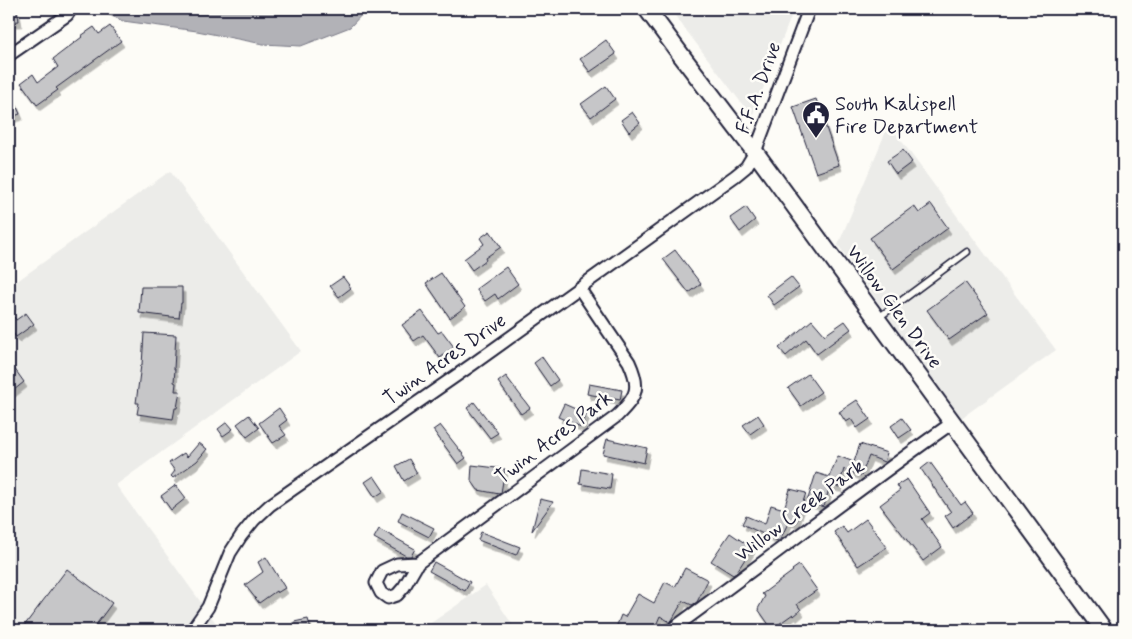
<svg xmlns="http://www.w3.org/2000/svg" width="1132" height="639" font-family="Mynerve,sans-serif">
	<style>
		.built { fill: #ecece9 }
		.water { fill: #b2b2b7; stroke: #787885 }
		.building { fill: #c6c6c8; stroke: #22223b; filter: url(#shadow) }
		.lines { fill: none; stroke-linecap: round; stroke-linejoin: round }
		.lane-casing { stroke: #22223b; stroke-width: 9 }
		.street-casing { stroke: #22223b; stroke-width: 15 }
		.secondary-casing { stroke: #22223b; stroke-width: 20 }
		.lane { stroke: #fdfcf7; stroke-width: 5.5 }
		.street { stroke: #fdfcf7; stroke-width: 11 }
		.secondary { stroke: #fdfcf7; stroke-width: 16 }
		.labels { text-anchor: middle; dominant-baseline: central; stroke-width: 5; stroke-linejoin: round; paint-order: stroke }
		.street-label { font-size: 20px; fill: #22223b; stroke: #fdfcf7 }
		.poi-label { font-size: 20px; fill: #22223b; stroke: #fdfcf7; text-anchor: start }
	</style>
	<defs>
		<filter id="shadow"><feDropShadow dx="3" dy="5.5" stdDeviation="0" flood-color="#0004"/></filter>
	</defs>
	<rect width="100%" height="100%" fill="#fdfcf7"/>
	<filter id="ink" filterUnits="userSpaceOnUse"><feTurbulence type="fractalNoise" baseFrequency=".02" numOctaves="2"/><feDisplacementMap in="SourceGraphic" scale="10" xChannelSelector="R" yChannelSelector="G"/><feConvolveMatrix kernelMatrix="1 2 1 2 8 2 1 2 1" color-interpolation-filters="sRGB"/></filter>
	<g filter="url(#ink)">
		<g class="built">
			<path d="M670,9H794L752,117Z"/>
			<path d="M889,124L1056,350L960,419L838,245Z"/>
			<path d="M170,171L301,351L116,485L221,630H9V287Z"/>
			<path d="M486,585L516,630H421Z"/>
		</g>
		<path class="water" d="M104,9H367L350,27L301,46L263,44L197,31L123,21L103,12Z"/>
		<g class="building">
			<path d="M9,9H17L19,21L9,22Z"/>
			<path d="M110,26L121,41L56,88L58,90L37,105L21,83L33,74L38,82L58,67L53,59L82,37L81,36L94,27L99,34Z"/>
			<path d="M606,40L616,54L590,72L580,59Z"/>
			<path d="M606,86L615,99L591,117L581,104Z"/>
			<path d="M9,88L20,114L9,118Z"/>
			<path d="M816,99L839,165L816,173L793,107Z"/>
			<path d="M632,112L640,123L629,132L621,120Z"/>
			<path d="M903,150L912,162L896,174L887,161Z"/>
			<path d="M931,204L948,228L893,269L870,238L914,206L919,213Z"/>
			<path d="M746,207L755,220L740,232L730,218Z"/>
			<path d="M490,231L501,247L485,258L486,260L472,270L464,259L484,244L480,238Z"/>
			<path d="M675,250L701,284L689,293L663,259Z"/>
			<path d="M506,267L518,284L498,299L495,294L485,301L476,289Z"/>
			<path d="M441,273L465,307L450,318L426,283Z"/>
			<path d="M343,277L351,288L339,297L330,286Z"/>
			<path d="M791,277L799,287L774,305L767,295Z"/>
			<path d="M965,282L988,313L949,340L927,310Z"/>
			<path d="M141,287H182V303H181L179,318L139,313Z"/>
			<path d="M422,311L438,333L442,331L454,347L440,358L423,335L414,341L402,325Z"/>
			<path d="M26,313L34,324L16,337L9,327V321L14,317L16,320Z"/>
			<path d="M812,320L825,335L845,321L851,329L817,354L806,339L786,356L779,348Z"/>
			<path d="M144,333L176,335L174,369H175L174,382L176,383L175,391H180L177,408H175L173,419L137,414L139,403H136L141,365H142Z"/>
			<path d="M542,357L558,380L550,386L534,363Z"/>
			<path d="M9,361L24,382L9,394Z"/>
			<path d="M808,374L821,392L801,406L788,388Z"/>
			<path d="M506,376L530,408L521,414L498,382Z"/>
			<path d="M589,384L622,390L620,400L587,394Z"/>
			<path d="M857,400L870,419L857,428L851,419L846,422L839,412Z"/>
			<path d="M474,402L498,433L490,438L467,408Z"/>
			<path d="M564,404L587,414L581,427L558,417Z"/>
			<path d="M279,408L287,420L279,426L286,435L273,443L259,423Z"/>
			<path d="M249,415L259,428L247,437L237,424Z"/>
			<path d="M758,415L764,424L750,434L743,425Z"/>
			<path d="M902,418L911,430L899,438L891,426Z"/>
			<path d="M227,422L233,429L223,436L218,429Z"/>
			<path d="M440,425L466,458L458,464L433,430Z"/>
			<path d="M607,439L647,448L644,463L603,454Z"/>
			<path d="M199,443L207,449L197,461L173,478L171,476L175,471L169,463L184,453L187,457Z"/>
			<path d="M860,444L887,453L884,462L869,456L861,476L844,469L839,487L830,485L824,507L807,502L816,473L829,477L838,456L854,462Z"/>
			<path d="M409,459L417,473L404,481L396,466Z"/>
			<path d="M930,462L961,505L965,502L973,513L953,528L945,516L951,512L921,469Z"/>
			<path d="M472,465L505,469L501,493L499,494L478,490L471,480Z"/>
			<path d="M582,469L612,474L610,489L580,484Z"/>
			<path d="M374,476L384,491L375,497L365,482Z"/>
			<path d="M907,479L930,513L922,519L942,547L923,561L880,505L900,490L897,485Z"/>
			<path d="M176,485L186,498L171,510L161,496Z"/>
			<path d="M790,489L806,493L796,523L789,521L780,540L778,541L742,524L746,516L765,524L771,505L784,509Z"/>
			<path d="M540,499L553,502L532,531Z"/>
			<path d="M402,512L434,528L429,537L398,521Z"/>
			<path d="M866,519L887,547L858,566L834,532L842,526L847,533Z"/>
			<path d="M379,529L415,549L411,556H406L374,538Z"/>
			<path d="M481,532L520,547L516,555L478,540Z"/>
			<path d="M730,533L752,548L736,573L733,575L711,561Z"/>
			<path d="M266,557L285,588L277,593L276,591L259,603L245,585L263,572L258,562Z"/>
			<path d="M434,562L470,582L465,591L429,571Z"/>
			<path d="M799,565L817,590L797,604L801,610L794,616L793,614L772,629L758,609L765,596L762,594L793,571L792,570Z"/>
			<path d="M685,568L708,580L697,602L692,605L683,601L672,620L670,622L660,616L654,630H615L621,615L625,617L638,594L654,603L665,582L675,587Z"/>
			<path d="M67,569L112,603L92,630H21Z"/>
			<path d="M308,619L311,630H296L294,622Z"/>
		</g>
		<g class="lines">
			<defs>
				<path id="lane" d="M878,318L967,252"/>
				<g id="street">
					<path d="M9,55L67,15L71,9"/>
					<path d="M418,563L404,587L397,595L388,598L381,593L376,583L382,571L397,564L418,563L617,416C637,396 641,388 629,362L579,288"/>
					<path d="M192,630L208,607L230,553L241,536L254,520L270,505L473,364L735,176L746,167L755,152L809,9"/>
					<path d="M671,630C765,562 857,490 952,423"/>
				</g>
				<path id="secondary" d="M647,9L681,55L755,152L1104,630"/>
			</defs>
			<use href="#lane" class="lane-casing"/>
			<use href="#street" class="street-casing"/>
			<use href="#secondary" class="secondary-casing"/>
			<use href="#lane" class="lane"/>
			<use href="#street" class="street"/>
			<use href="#secondary" class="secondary"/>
		</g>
	</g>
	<defs>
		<symbol id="civic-pin" viewBox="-11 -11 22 30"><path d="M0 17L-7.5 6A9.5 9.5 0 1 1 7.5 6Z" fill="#22223b" stroke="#fdfcf7"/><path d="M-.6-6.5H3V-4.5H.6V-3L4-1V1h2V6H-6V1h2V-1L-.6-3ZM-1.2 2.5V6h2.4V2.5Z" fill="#fff"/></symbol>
	</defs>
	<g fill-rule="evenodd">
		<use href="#civic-pin" x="800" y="99" width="32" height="43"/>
	</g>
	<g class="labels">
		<g class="street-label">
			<text transform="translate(759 88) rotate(-70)">F.F.A. Drive</text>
			<text transform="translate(894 307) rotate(54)">Willow Glen Drive</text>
			<text transform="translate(445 360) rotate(-35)">Twin Acres Drive</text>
			<text transform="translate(554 438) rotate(-37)">Twin Acres Park</text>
			<text transform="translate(800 511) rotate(-37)">Willow Creek Park</text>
		</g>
		<g class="poi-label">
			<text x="835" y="104">South Kalispell<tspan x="835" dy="23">Fire Department</tspan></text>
		</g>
	</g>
	<rect width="1132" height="639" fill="none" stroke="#fdfcf7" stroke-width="30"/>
	<rect x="15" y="15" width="1102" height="609" fill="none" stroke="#22223b" stroke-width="2" filter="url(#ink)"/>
</svg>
